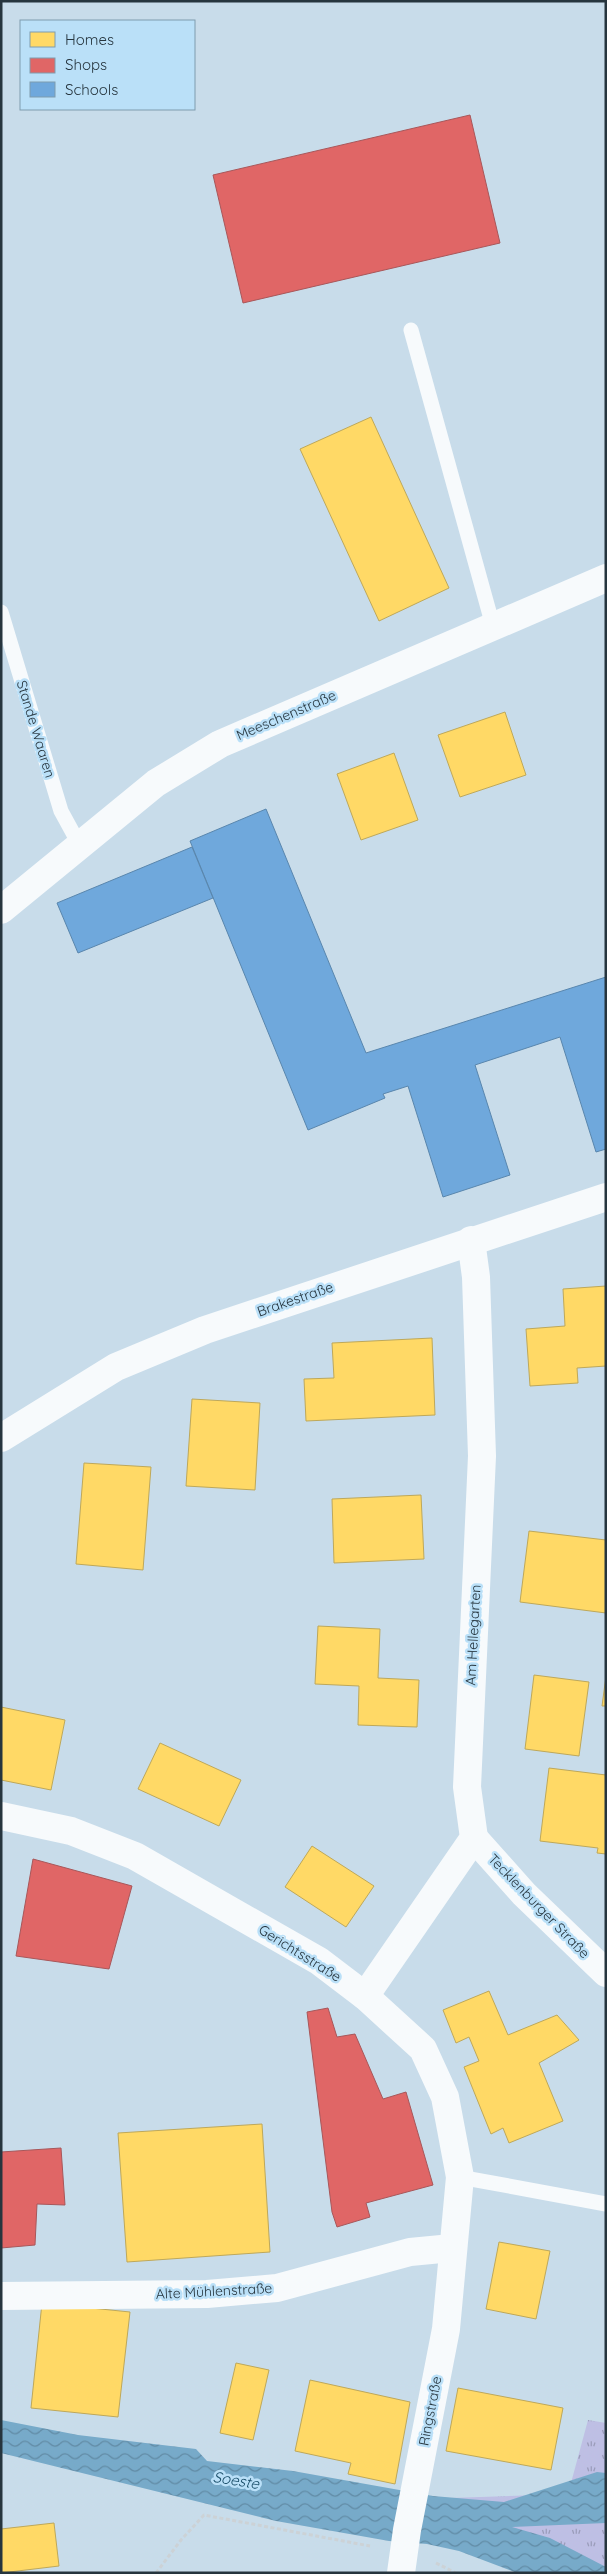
<svg xmlns="http://www.w3.org/2000/svg" width="607" height="2574" font-family="Quicksand,sans-serif">
	<style>
		.park { fill: url(#park-tufts) }
		.water { fill: url(#water-waves) }
		.homes { fill: #ffd966; stroke: #bea85a }
		.shops { fill: #e06666; stroke: #a8575a }
		.schools { fill: #6fa8dc; stroke: #5986ad }
		.lines { fill: none; stroke-linecap: round; stroke-linejoin: round }
		.path { stroke: #ccd2d6; stroke-width: 3; stroke-dasharray: 4 2.5; stroke-linecap: butt }
		.service { stroke: #f7fafc; stroke-width: 15 }
		.minor { stroke: #f7fafc; stroke-width: 28 }
		.labels { text-anchor: middle; dominant-baseline: central; stroke-width: 5; stroke-linejoin: round; paint-order: stroke }
		.street-label { font-size: 14px; fill: #26353e; stroke: #bae0f8 }
		.water-label { font-size: 15px; font-style: italic; fill: #194d68; stroke: #bae0f8 }
	</style>
	<defs>
		<pattern id="park-tufts" width="24" height="20" patternUnits="userSpaceOnUse" patternTransform="scale(1.25)"><rect width="24" height="20" fill="#bebfe4"/><path d="M3 7l-1-3M5 7V3M7 7l1-3M15 17l-1-3M17 17v-4M19 17l1-3" fill="none" stroke="#9a9cba"/></pattern>
		<pattern id="water-waves" width="16" height="10" patternUnits="userSpaceOnUse" patternTransform="scale(1.25)"><rect width="16" height="10" fill="#77aac9"/><path d="M0 5q4-4 8 0t8 0" fill="none" stroke="#618ba5"/></pattern>
	</defs>
	<rect width="100%" height="100%" fill="#c8dcea"/>
	<path class="park" d="M588,2420L606,2423V2573L450,2498L568,2494Z"/>
	<path class="water" d="M1,2420L78,2435L196,2449L207,2461L293,2471L433,2496L504,2502L597,2472L606,2473V2523L512,2527L550,2538L606,2567V2573H517L459,2551L427,2544L389,2541L276,2521L1,2453Z"/>
	<g class="homes">
		<path d="M371,417L449,588L379,621L300,449Z"/>
		<path d="M505,712L526,775L460,797L438,735Z"/>
		<path d="M394,753L418,820L361,840L337,774Z"/>
		<path d="M606,1286V1366L577,1368L578,1383L530,1386L526,1329L565,1326L563,1289Z"/>
		<path d="M432,1338L435,1415L306,1421L304,1379L334,1378L332,1343Z"/>
		<path d="M192,1399L260,1403L255,1490L186,1486Z"/>
		<path d="M84,1463L151,1467L143,1570L76,1564Z"/>
		<path d="M421,1495L424,1559L334,1563L332,1499Z"/>
		<path d="M529,1531L606,1540V1613L520,1602Z"/>
		<path d="M318,1626L380,1629L378,1678L419,1680L417,1727L358,1725L359,1686L315,1684Z"/>
		<path d="M534,1675L589,1682L579,1756L525,1749Z"/>
		<path d="M606,1676V1706H602Z"/>
		<path d="M1,1707L65,1720L51,1790L1,1780Z"/>
		<path d="M160,1743L241,1780L219,1826L138,1789Z"/>
		<path d="M549,1768L606,1775V1854L597,1853L598,1848L540,1841Z"/>
		<path d="M312,1846L374,1886L346,1927L285,1887Z"/>
		<path d="M489,1991L508,2035L557,2015L579,2040L539,2063L563,2121L509,2143L503,2128L491,2134L464,2067L479,2061L469,2037L456,2043L443,2010Z"/>
		<path d="M262,2124L270,2252L127,2262L118,2133Z"/>
		<path d="M499,2242L550,2251L536,2319L486,2309Z"/>
		<path d="M42,2303L130,2312L118,2417L31,2408Z"/>
		<path d="M236,2363L269,2370L253,2440L220,2433Z"/>
		<path d="M310,2380L410,2402L395,2484L348,2474L351,2463L295,2451Z"/>
		<path d="M458,2388L563,2408L551,2470L446,2451Z"/>
		<path d="M54,2523L59,2566L1,2573V2529Z"/>
	</g>
	<g class="shops">
		<path d="M470,115L500,243L243,303L213,175Z"/>
		<path d="M33,1859L132,1886L109,1969L16,1956Z"/>
		<path d="M328,2008L337,2037L355,2034L383,2099L406,2092L433,2185L366,2203L370,2217L337,2227L332,2212L307,2012Z"/>
		<path d="M61,2148L65,2205L37,2204L35,2245L1,2248V2152Z"/>
	</g>
	<g class="schools">
		<path d="M266,809L366,1053L606,977V1149L596,1152L560,1037L475,1065L510,1175L443,1197L408,1086L383,1094L385,1098L308,1130L190,841Z"/>
		<path d="M192,847L213,898L78,953L57,903Z"/>
	</g>
	<g class="lines">
		<g class="path">
			<path d="M436,2563L456,2573"/>
			<path d="M156,2573L181,2540L204,2515L370,2546"/>
		</g>
		<g class="service">
			<path d="M411,330L493,626"/>
			<path d="M1,612L61,811L79,844"/>
			<path d="M460,2177L606,2204"/>
		</g>
		<g class="minor">
			<path d="M1,910L156,783L220,744L606,578"/>
			<path d="M1,1438L116,1367L205,1330L606,1197"/>
			<path d="M1,1816L71,1831L135,1856L319,1961L365,1996L423,2049L445,2097L460,2177L446,2329L407,2530L401,2573"/>
			<path d="M474,1838L524,1894L606,1973"/>
			<path d="M365,1996L474,1838L467,1787L482,1456L476,1277L471,1240"/>
			<path d="M1,2296L207,2294L277,2288L410,2252L452,2248"/>
		</g>
	</g>
	<g class="labels">
		<g class="street-label">
			<text transform="translate(286 715) rotate(-23)">Meeschenstraße</text>
			<text transform="translate(36 729) rotate(73)">Stande Waaren</text>
			<text transform="translate(295 1299) rotate(-19)">Brakestraße</text>
			<text transform="translate(473 1635) rotate(-87)">Am Hellegarten</text>
			<text transform="translate(539 1906) rotate(46)">Tecklenburger Straße</text>
			<text transform="translate(300 1953) rotate(32)">Gerichtsstraße</text>
			<text transform="translate(214 2291) rotate(-3)">Alte Mühlenstraße</text>
			<text transform="translate(430 2411) rotate(-79)">Ringstraße</text>
		</g>
		<g class="water-label">
			<text transform="translate(236 2480) rotate(9)">Soeste</text>
		</g>
	</g>
	<rect width="607" height="2574" fill="none" stroke="#26353e" stroke-width="5"/>
	<rect x="20" y="20" width="175" height="90" fill="#bae0f8" stroke="#7f9cae"/>
	<rect x="30" y="32" width="25" height="15" fill="#ffd966" stroke="#7f9cae"/>
	<text x="65" y="45" font-size="15" fill="#26353e">Homes</text>
	<rect x="30" y="58" width="25" height="15" fill="#e06666" stroke="#7f9cae"/>
	<text x="65" y="70" font-size="15" fill="#26353e">Shops</text>
	<rect x="30" y="82" width="25" height="15" fill="#6fa8dc" stroke="#7f9cae"/>
	<text x="65" y="95" font-size="15" fill="#26353e">Schools</text>
</svg>
